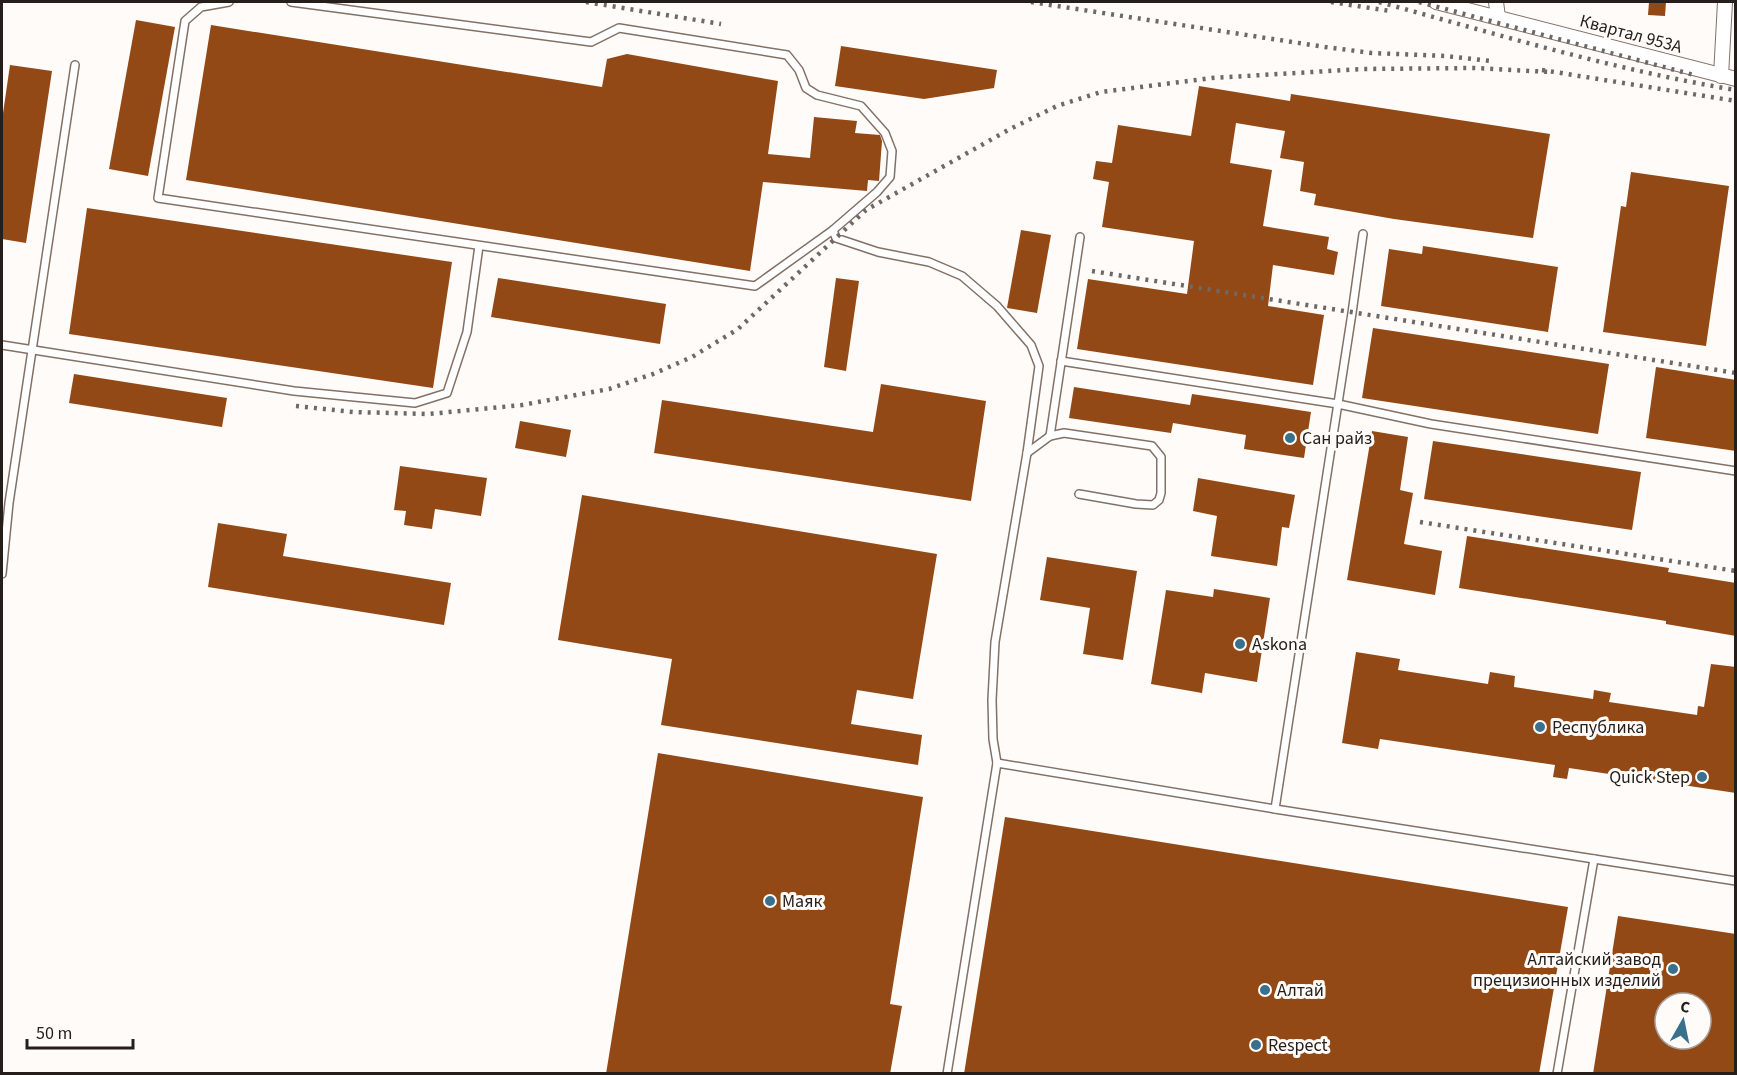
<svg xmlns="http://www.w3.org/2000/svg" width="1737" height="1075" font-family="'Source Sans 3',sans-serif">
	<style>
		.building { fill: #934915; fill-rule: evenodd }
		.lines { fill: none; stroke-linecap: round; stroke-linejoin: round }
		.service-casing { stroke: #837167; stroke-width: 10 }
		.minor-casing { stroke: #837167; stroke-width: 16 }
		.service { stroke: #fff; stroke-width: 7 }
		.minor { stroke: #fff; stroke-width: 14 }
		.rail { stroke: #6f6966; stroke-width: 4.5; stroke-dasharray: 3 6; stroke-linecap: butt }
		.poi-dot { fill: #39708b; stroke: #fffbf8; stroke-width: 2 }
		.labels { text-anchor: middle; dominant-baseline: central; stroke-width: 6; stroke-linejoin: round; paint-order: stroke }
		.street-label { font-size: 18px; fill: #251e1a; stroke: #fffbf8 }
		.poi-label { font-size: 18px; fill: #251e1a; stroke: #fffbf8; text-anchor: start }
	</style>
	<rect width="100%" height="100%" fill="#fffbf8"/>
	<g class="building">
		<path d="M1649,2H1666L1665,16L1648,15Z"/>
		<path d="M136,20L175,27L148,176L109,169Z"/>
		<path d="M211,25L602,87L607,59L627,54L778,81L768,154L810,158L814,117L857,121L855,133L880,135L882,141L879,181L868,180L867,191L763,182L750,271L186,180Z"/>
		<path d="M841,46L997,70L994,88L924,99L835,86Z"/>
		<path d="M10,65L52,71L26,243L2,239V120Z"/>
		<path d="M1199,86L1290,101L1291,94L1550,134L1533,238L1394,219L1314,205L1316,194L1300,191L1304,162L1280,158L1285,131L1236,123L1230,163L1272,170L1263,226L1329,237L1327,249L1338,252L1334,275L1273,265L1268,306L1324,315L1313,385L1077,349L1088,279L1187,294L1194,241L1102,227L1109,182L1093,179L1096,161L1112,163L1118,125L1191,136Z"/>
		<path d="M1631,172L1729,186L1706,346L1603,332L1621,206L1626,207Z"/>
		<path d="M87,208L452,262L433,388L69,334Z"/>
		<path d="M1021,230L1051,235L1037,313L1007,308Z"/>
		<path d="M1423,246L1558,267L1548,332L1381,306L1389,249L1422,254Z"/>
		<path d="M498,278L666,304L660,344L491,317Z"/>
		<path d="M836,278L859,281L846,371L824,367Z"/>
		<path d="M1373,328L1609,364L1598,434L1362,398Z"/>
		<path d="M1656,367L1736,380V451L1646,438Z"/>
		<path d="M74,374L227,398L222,427L69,403Z"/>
		<path d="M881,384L986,401L971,501L654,453L662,400L873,432Z"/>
		<path d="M1074,387L1190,405L1192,394L1311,412L1304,458L1244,449L1246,435L1173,423L1171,433L1069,418Z"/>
		<path d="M520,421L571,430L566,457L515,448Z"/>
		<path d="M1372,431L1408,437L1400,490L1413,493L1404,544L1442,551L1435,595L1347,580Z"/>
		<path d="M1433,441L1641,472L1632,530L1424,499Z"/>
		<path d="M400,466L487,478L481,516L435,509L432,529L404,525L406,511L394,510Z"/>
		<path d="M1198,478L1295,495L1289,528L1282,527L1277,566L1211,556L1217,516L1193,511Z"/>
		<path d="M582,495L937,554L913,699L857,690L851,724L922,735L918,765L661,725L672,659L558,640Z"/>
		<path d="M218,523L287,534L283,556L451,583L444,625L208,587Z"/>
		<path d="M1467,536L1669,568L1668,572L1736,583V636L1666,624V621L1459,588Z"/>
		<path d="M1047,557L1137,571L1123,660L1083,654L1090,608L1040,600Z"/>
		<path d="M1214,589L1270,598L1257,682L1205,673L1202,693L1151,684L1166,590L1213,597Z"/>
		<path d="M1356,652L1400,659L1398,670L1488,684L1490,672L1515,676L1514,687L1593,699L1594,690L1611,693L1609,702L1697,715L1698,706L1704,707L1711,664L1736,667V793L1569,768L1567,779L1553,777L1555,765L1380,739L1378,749L1342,743Z"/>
		<path d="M658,753L923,797L890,1004L902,1006L890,1074H606Z"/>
		<path d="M1005,817L1568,907L1539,1074H964Z"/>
		<path d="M1618,916L1736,934V1074H1593ZM1665,1003H1701V1039H1665Z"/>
	</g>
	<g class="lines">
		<defs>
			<g id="service">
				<path d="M229,2L201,7L185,21L158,198L755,286L833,230L877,192L890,177L892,151L885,133L861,106L817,95L806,88L799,70L787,55L619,28L591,42L291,2"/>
				<path d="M833,230L836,238L878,252L929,262L962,276L997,306L1031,345L1039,366L1027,453L995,642L992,700L993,739L997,763"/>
				<path d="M2,345L294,391L415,403L447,393L467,332L479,246"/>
				<path d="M1061,361L1338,404L1431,424L1736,471"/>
				<path d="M1050,436L1080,237"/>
				<path d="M1027,453L1050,436L1064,433L1152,446L1161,457V493L1159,500L1153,505L1136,504L1079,494"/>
				<path d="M2,574L9,503L75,65"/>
				<path d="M1275,809L1352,313L1363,234"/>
				<path d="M1594,859L1736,881"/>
				<path d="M947,1074L997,763L1275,809L1594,859L1557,1074"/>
			</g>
			<g id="minor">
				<path d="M1436,2L1736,79"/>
				<path d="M1496,2L1498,17"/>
				<path d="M1721,76L1725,2"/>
			</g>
		</defs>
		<use href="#service" class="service-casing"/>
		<use href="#minor" class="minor-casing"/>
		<use href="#service" class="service"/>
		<use href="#minor" class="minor"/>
		<g class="rail">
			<path d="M586,2L721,24"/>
			<path d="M1031,2L1325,47L1372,53L1445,56L1491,61"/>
			<path d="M1331,2L1390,11"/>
			<path d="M1379,2C1497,34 1614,70 1736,90"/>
			<path d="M1419,2L1694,75"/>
			<path d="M1542,70L1736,101"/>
			<path d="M1092,271L1736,373"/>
			<path d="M296,406L353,412L429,414L522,405L609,389L653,374L692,357L738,329L866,210L1010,129L1057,106L1101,92L1212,78L1362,69L1475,68L1550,72"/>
			<path d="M1420,522L1736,571"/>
		</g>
	</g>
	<g class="poi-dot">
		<circle cx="1290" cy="438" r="6"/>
		<circle cx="1240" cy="644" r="6"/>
		<circle cx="1540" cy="727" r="6"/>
		<circle cx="1702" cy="777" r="6"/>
		<circle cx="770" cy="901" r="6"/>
		<circle cx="1673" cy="969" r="6"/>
		<circle cx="1265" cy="990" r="6"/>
		<circle cx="1256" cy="1045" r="6"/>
	</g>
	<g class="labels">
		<g class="street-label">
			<text transform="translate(1631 34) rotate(15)">Квартал 953А</text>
		</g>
		<g class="poi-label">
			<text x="1302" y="438">Сан райз</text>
			<text x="1252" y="644">Askona</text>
			<text x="1552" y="727">Республика</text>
			<text x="1690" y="777" text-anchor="end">Quick Step</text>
			<text x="782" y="901">Маяк</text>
			<text x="1661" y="959" text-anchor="end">Алтайский завод<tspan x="1661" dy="21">прецизионных изделий</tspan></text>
			<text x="1277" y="990">Алтай</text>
			<text x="1268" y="1045">Respect</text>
		</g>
	</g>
	<rect width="1737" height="1075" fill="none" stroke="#251e1a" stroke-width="6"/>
	<g transform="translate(1683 1021) rotate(9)"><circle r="28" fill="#fffbf8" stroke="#a8a39f" stroke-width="1.5"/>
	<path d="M0-4.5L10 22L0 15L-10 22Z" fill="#39708b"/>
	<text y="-9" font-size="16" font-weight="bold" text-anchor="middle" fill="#251e1a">С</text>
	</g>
	<path d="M27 1039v9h106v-9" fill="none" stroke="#251e1a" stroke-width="3"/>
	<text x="36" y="1039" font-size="18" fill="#251e1a" stroke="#fffbf8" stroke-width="4.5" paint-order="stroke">50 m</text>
</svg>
